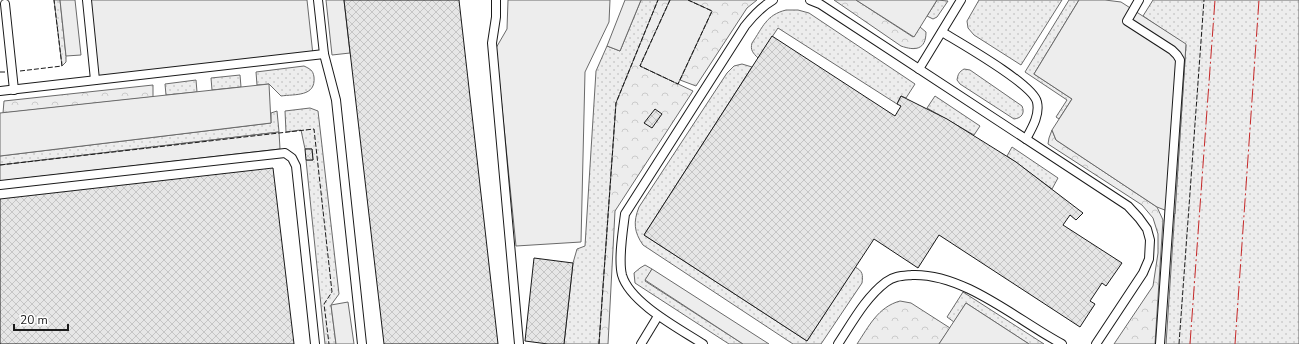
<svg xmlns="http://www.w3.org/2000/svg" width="1299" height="344" font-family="'Nunito Sans',sans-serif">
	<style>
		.grass { fill: url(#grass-dots); stroke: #6a6a6a }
		.forest { fill: url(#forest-crowns); stroke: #6a6a6a }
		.pitch { fill: #ededed; stroke: #6a6a6a }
		.building { fill: url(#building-cross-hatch); stroke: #1a1a1a }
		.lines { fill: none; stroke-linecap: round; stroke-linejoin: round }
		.lane-casing { stroke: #1a1a1a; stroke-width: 10 }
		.lane { stroke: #fff; stroke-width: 8 }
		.fence { stroke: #1a1a1a; stroke-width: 1; stroke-dasharray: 5 2; stroke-linecap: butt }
		.power { stroke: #c62828; stroke-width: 1; stroke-dasharray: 14 3 2 3; stroke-linecap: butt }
	</style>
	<defs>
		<pattern id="grass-dots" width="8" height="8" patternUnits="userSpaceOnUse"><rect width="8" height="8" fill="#ededed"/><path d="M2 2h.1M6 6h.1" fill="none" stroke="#cbcbcb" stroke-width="1.8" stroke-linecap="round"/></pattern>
		<pattern id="forest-crowns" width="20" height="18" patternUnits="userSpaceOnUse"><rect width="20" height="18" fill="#ededed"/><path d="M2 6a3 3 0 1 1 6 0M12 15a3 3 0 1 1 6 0" fill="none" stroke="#cbcbcb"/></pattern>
		<pattern id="building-cross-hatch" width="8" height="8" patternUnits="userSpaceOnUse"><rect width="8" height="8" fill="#e6e6e6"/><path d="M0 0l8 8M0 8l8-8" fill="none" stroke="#c5c5c5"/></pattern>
	</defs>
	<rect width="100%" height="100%" fill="#fff"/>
	<g class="grass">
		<path d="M54,0H60L66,56V62L62,66Z"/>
		<path d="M641,0H658L616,103L599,344H564L573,263L577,249L585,246L596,71L607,46L620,51Z"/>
		<path d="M937,0L948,1L937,17L933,19L927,16Z"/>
		<path d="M979,0H1062L1021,65L974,35L968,28L967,21Z"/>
		<path d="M1069,0H1079L1034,74L1072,99L1059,119L1056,117L1067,100L1025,72Z"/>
		<path d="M1153,0H1299V344H1166L1186,45L1143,16Z"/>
		<path d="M786,10H798L809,13L915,84L906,98L901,96L897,104L778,28L758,58C753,53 750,50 752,43C763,27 766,15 786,10Z"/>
		<path d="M742,64L752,67L644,235L807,341L855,267C863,271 863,275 862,283L821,344H793L643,245C634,232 633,222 639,207L727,73L734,66Z"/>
		<path d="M304,66C310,69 313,70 314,77C316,97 295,94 281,96L269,84L257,85L256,72Z"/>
		<path d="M964,69L970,70L1022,106C1025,113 1022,118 1014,119L960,84L957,80C958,74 959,72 964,69Z"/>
		<path d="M240,75L241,87L212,90L211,78Z"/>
		<path d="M196,80L197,92L166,95L165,84Z"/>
		<path d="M935,96L980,126L974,135L927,108Z"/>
		<path d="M310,108L318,111L339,294L331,305L336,344H325L306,160H313L312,149H305L301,130L286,132L285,111Z"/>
		<path d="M277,111L279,132L0,165V156L271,123V113Z"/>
		<path d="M1012,147L1058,178L1052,189L1007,156Z"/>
		<path d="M645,265L652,269L645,281L743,344H729L635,283L634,273L640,268Z"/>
		<path d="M963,292L1044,344H1029L966,303L954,322L947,317Z"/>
	</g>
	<g class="forest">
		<path d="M658,0H670L640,66L693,91L615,211L608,344H599L616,103Z"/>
		<path d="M688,0H757L747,8L696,86L680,80L712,11Z"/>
		<path d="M834,0H856L913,37L920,27L926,32C926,50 915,51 901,46Z"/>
		<path d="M153,85V97L3,113L4,101Z"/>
		<path d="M1052,130L1056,140L1157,207L1163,220L1155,344H1114L1153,286L1158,253V234L1153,218L1142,205L1048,144L1049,138Z"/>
		<path d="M900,301L911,303L950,328L939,344H857C869,326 878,307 900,301Z"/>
	</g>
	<g class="pitch">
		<path d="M60,0H75L81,55L66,56Z"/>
		<path d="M87,0H307L313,55L95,80Z"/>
		<path d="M326,0H344L350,53L332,55Z"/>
		<path d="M508,0H610L609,22L585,72L581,242L516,246L496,48L507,29Z"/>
		<path d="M625,0H641L620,51L607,46Z"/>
		<path d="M670,0H688L712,11L678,84L640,66Z"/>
		<path d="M856,0H937L914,37Z"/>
		<path d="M1079,0H1105L1121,2L1186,44L1175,214L1157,207L1056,140L1052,130L1072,99L1034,74Z"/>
		<path d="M269,84L271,123L0,156V113Z"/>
		<path d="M279,132L280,149L0,181V165Z"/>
		<path d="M652,269L769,344H743L645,280Z"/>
		<path d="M348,302L354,344H336L331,305Z"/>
		<path d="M966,303L1029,344H939Z"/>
	</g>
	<g class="building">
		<path d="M344,0H459L498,344H384Z"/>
		<path d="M772,36L895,116L901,106L897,104L901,96L947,119L1016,162L1083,213L1076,220L1070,215L1063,225L1122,263L1106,286L1102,283L1090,301L1095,304L1080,327L939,235L918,268L874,239L807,341L644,235Z"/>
		<path d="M655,109L662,114L652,128L644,123Z"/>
		<path d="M305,149H312L313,160H306Z"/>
		<path d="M273,168L294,344H0V199Z"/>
		<path d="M534,258L573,263L564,344H548L525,341Z"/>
	</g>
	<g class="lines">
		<defs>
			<g id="lane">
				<path d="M87,0L95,80"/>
				<path d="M318,0L324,54L336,100L362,344"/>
				<path d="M496,0V17L492,43L519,344"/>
				<path d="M810,0L820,4L1128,206L1139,218L1147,229L1150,240L1149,259L1143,273L1096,344"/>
				<path d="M1139,0L1127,21L1172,50L1177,55L1180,60L1160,344"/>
				<path d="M5,4L14,90"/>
				<path d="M942,32C960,43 1033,84 1037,102C1040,115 1032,128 1026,139"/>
				<path d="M919,69L961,0"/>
				<path d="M0,91L324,54"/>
				<path d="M0,185L285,153L292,158L296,166L315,344"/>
				<path d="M641,344L658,316"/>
				<path d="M703,344C680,329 630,303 622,275C618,259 623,230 625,214L745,26C753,16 761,7 773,0"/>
				<path d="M838,344C852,323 865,298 886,282C894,276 902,276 912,275C964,273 1017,320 1062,344"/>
			</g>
		</defs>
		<use href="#lane" class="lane-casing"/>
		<use href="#lane" class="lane"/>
		<g class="fence">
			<path d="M670,0L640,66L678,84L712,11L688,0"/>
			<path d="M20,71L62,66L54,0"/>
			<path d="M0,72H7"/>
			<path d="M0,165L314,129L332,292L324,304L329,344"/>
			<path d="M599,344L616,103L658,0"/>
			<path d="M1179,344L1204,0"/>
		</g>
		<g class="power">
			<path d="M1190,344L1215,0"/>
			<path d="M1235,344L1259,0"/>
		</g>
	</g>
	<path d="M14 324v6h54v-6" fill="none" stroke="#1a1a1a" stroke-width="2"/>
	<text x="20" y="324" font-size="12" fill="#1a1a1a" stroke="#ffffff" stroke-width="3" paint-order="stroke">20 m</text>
</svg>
